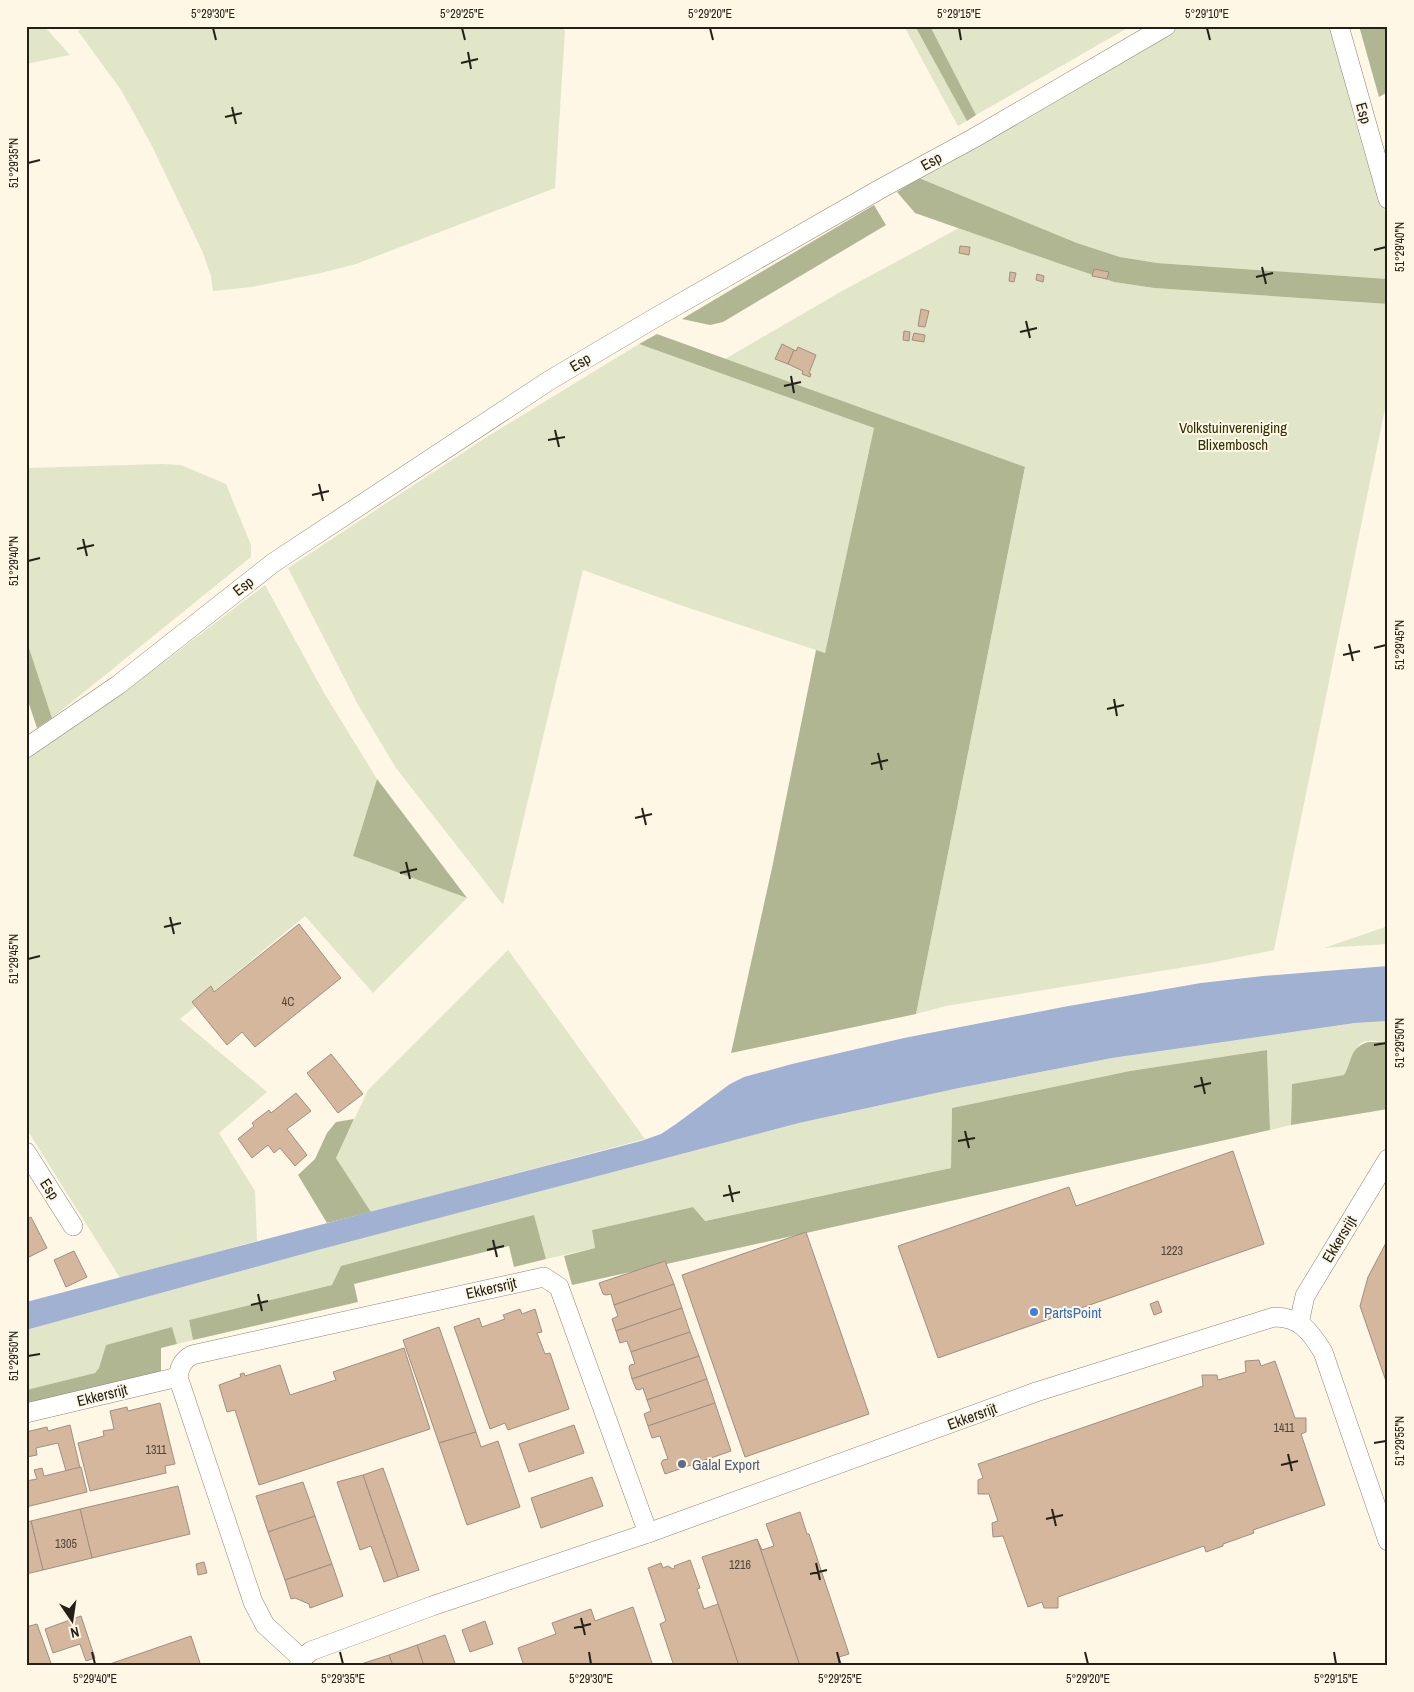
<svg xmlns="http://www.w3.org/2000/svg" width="1414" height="1692" font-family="'Archivo Narrow',sans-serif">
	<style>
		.green { fill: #e1e6c9 }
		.forest { fill: #b0b692 }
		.water { fill: #a1b1d2 }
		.building { fill: #d4b79c; stroke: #a08f80 }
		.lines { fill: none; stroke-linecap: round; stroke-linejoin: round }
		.minor-casing { stroke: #8e8572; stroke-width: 20 }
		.minor { stroke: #fff; stroke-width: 19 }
		.ticks { fill: none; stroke: #232018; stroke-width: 2 }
		.shop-dot { fill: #3f7fe0; stroke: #fef7e6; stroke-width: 2 }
		.service-dot { fill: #5c6f8a; stroke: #fef7e6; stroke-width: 2 }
		.labels { text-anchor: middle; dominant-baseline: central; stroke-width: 4; stroke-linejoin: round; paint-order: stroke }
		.number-label { font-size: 12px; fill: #4f4639 }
		.street-label { font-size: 15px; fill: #232018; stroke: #fef7e6 }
		.park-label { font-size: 15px; fill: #2e3205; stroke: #fef7e6 }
		.shop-label { font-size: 15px; fill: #366cbe; stroke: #fef7e6; text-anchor: start }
		.service-label { font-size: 15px; fill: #4e5e75; stroke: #fef7e6; text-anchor: start }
		.neatline { fill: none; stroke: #232018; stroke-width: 2 }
		.ticks-label { font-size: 12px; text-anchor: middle; fill: #232018 }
	</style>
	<rect width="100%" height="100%" fill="#fef7e6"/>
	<g class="green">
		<path d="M26,26H44L70,55L26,64Z"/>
		<path d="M85,26H562L565,31L555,188L356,264L321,273L252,287L213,291L211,276L203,253L151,144L121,90L78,31Z"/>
		<path d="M904,26H915L967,121L958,126Z"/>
		<path d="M930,26H1131L976,115Z"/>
		<path d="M1180,26H1329L1367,162L1388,219V279L1157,263L1120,257L1077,243L919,178L1123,56Z"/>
		<path d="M959,228L1069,267L1114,282L1154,288L1388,304V394L1274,950L1210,963L946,1006L916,1014L1025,468L725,359L842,291Z"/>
		<path d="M639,344L874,428L825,653L680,605L583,570L503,905L396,768L357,703L288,568L485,438Z"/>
		<path d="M162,464L181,465L226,484L251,545V557L52,718L28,645H26V468Z"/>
		<path d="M265,585L323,691L377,779L353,856L467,898L373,993L305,916L180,1019L267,1092L219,1133L255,1191L257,1241L120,1278L26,1128V757L168,659Z"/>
		<path d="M1388,926V944L1324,948Z"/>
		<path d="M508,950L645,1139L371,1212L336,1158L368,1090Z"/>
		<path d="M1388,1021V1044C1352,1033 1357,1052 1344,1075L1292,1084L1291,1125L1270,1130L1267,1050L1130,1071L952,1108L951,1168L704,1221L693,1207L592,1230L595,1248L546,1259L534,1215L332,1285L189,1320L193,1340L177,1344L172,1327L106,1345L99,1368L95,1373L26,1390V1330L303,1254L799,1123L959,1088L1112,1058L1355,1023Z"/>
	</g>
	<g class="forest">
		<path d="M915,26H930L976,115L967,121Z"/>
		<path d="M1359,26H1388V92L1379,97Z"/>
		<path d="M919,178L1077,243L1120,257L1157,263L1388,279V304L1154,288L1114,282L1069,267L915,213L897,192Z"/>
		<path d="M874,205L886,225L723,322L710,325L682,319Z"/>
		<path d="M657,334L1025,467L916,1014L731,1053L772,868L816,650L825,653L874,428L639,344Z"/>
		<path d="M26,645H28L52,718L37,728L26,695Z"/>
		<path d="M377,779L467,898L353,856Z"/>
		<path d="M1368,1042H1380L1388,1044V1109L1291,1125L1292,1084L1344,1075C1353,1060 1349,1048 1368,1042Z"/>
		<path d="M1267,1050L1270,1130L572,1285L564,1256L595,1248L592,1230L693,1207L705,1221L951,1168L952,1108L1130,1071Z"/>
		<path d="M354,1119L336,1158L371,1212L327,1223L298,1175L315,1159L327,1133L336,1122Z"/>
		<path d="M534,1215L546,1259L514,1267L509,1246L354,1284L358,1302L193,1340L189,1320L332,1285L341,1266Z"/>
		<path d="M172,1327L177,1344L161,1348V1374L26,1407V1390L95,1373L99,1368L106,1345Z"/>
	</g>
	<path class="water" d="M1388,966V1021L1355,1023L1112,1058L959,1088L799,1123L303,1254L26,1330V1302L641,1141L661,1134L676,1124L730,1084L744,1077L792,1064L904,1038L1063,1007L1201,983L1263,976Z"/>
	<g class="building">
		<path d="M960,246L970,247L969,255L959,253Z"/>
		<path d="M1094,269L1109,272L1107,279L1092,276Z"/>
		<path d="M1010,272L1016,273L1014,282L1009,281Z"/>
		<path d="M1037,274L1044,276L1043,282L1036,280Z"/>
		<path d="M921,309L929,311L925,327L918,326Z"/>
		<path d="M904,331L910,332L909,341L903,340Z"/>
		<path d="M914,333L925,335L924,342L912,340Z"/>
		<path d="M782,344L794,350L788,364L775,359Z"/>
		<path d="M798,347L816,355L809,373L811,374L810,377L802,374L803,371L788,364L794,350L796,351Z"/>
		<path d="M299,924L341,978L255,1047L242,1032L227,1045L192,1002L211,986L214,992Z"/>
		<path d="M331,1054L363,1094L338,1113L307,1073Z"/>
		<path d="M296,1093L311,1111L287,1129L307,1155L295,1166L280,1148L274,1153L268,1145L252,1158L238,1139L254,1126L252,1123L269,1110L271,1113Z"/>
		<path d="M1233,1151L1264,1244L938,1358L898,1246L1069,1187L1076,1206Z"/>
		<path d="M31,1217L47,1248L29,1257L26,1253V1219Z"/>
		<path d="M806,1232L869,1414L745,1457L682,1275Z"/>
		<path d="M1388,1239V1387L1360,1306L1368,1277Z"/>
		<path d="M74,1251L87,1277L66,1287L54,1260Z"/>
		<path d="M665,1261L674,1284L614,1305L611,1294L606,1295L603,1294L599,1283Z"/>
		<path d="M674,1284L682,1308L616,1331L612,1319L618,1316L614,1305Z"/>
		<path d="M1158,1301L1162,1312L1154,1315L1150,1304Z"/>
		<path d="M682,1308L690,1332L631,1352L627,1341L620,1343L616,1331Z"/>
		<path d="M520,1309L522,1314L535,1309L542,1332L537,1333L545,1354L550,1353L569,1409L508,1430L505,1423L490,1429L454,1327L479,1318L482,1327L505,1319L503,1315Z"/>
		<path d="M439,1327L476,1432L439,1443L403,1340Z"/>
		<path d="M690,1332L699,1356L632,1379L629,1368L630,1365L635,1364L631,1352Z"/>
		<path d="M404,1348L430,1429L259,1485L235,1410L227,1412L219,1385L241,1377L240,1374L244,1373L245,1376L280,1365L290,1395L336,1380L333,1372Z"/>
		<path d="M699,1356L707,1379L647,1400L643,1388L639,1390L636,1389L632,1379Z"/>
		<path d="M1259,1360L1261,1366L1275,1361L1295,1418H1306V1432L1301,1434L1325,1505L1253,1530L1254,1533L1223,1544V1546L1206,1552L1204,1546L1058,1597V1608H1044L1042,1602L1028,1607L1003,1536L993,1537L992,1523L998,1521L989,1494H978V1480L983,1478L978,1464L1203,1386L1202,1375H1217L1218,1380L1246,1372L1245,1361Z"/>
		<path d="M707,1379L715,1403L648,1426L644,1414L651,1411L647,1400Z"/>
		<path d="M160,1403L175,1464L165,1466L166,1473L90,1491L78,1443L104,1436L103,1431L114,1429L110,1411L127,1407L128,1411Z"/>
		<path d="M715,1403L731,1451L665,1474L661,1463L663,1460L668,1459L660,1436L652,1438L648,1426Z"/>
		<path d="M70,1425L80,1468L66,1471L58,1443L36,1448L37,1455L27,1457L26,1432L47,1427L48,1431Z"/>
		<path d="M574,1425L584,1453L529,1472L519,1444Z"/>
		<path d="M476,1432L481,1447L498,1441L520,1507L467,1525L439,1443Z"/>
		<path d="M81,1467L87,1492L26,1507V1481L37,1479L34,1470L42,1468L44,1476Z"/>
		<path d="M383,1468L419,1570L398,1577L363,1475Z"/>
		<path d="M363,1475L398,1577L384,1582L371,1546L360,1550L337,1482Z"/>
		<path d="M592,1477L603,1506L541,1528L531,1498Z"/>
		<path d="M303,1482L315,1516L268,1532L256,1496Z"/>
		<path d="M178,1486L190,1534L92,1558L80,1509Z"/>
		<path d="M80,1509L92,1558L43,1570L31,1521Z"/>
		<path d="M800,1512L807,1534H809L849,1654L839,1657L842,1666H800L757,1539L762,1550L774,1546L766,1524Z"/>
		<path d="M315,1516L332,1564L285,1580L268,1532Z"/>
		<path d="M31,1521L43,1570L26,1574V1522Z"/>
		<path d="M757,1539L800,1666H739L718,1604L702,1557Z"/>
		<path d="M690,1560L700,1588L697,1589L704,1609L718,1604L739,1666H674L660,1624L666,1621L648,1568L661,1563L663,1568L668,1566L673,1569L675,1568L674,1566Z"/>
		<path d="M204,1562L207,1573L198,1575L196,1564Z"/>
		<path d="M332,1564L343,1596L310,1608L309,1604L295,1598L291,1599L285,1580Z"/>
		<path d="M633,1607L653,1666H524L518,1648L556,1634L552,1623L591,1609L595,1621Z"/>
		<path d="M81,1616L95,1658L86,1661L80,1644L53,1653L45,1629Z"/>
		<path d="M485,1621L493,1644L470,1652L462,1630Z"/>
		<path d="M37,1624L52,1666H26V1627Z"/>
		<path d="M445,1635L456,1666H424L417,1645Z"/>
		<path d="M191,1636L201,1666H104Z"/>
		<path d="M417,1645L424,1666H393L389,1655Z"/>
		<path d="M389,1655L393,1666H362L361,1664Z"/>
	</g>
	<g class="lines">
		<defs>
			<g id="minor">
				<path d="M1339,26L1388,199"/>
				<path d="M26,748L118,685L273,563L550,380L653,319L882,188L974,138L1166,26"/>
				<path d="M26,1152L73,1226"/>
				<path d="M1299,1323L1305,1296L1388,1159"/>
				<path d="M26,1413L178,1377"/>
				<path d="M302,1659L265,1625L253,1602L178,1377C180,1366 183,1360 192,1355L544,1277L559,1287L648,1533"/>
				<path d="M299,1666L302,1659L311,1651L432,1606L648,1533L1036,1392L1274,1317C1300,1317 1310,1331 1323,1352L1388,1541"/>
			</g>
		</defs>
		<use href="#minor" class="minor-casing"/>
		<use href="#minor" class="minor"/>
	</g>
	<path class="ticks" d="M213,28L216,40M462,28L465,40M710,28L713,40M959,28L961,40M1207,28L1210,40M468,52L471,69M461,63L478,59M232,107L236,124M225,117L242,113M28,163L40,160M1374,250L1386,247M1262,267L1266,284M1256,277L1273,273M1026,321L1030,338M1020,332L1037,328M791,376L794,393M784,386L801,382M555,430L559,447M548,440L565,437M319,484L323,501M312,495L329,491M83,539L87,556M77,549L94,545M28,561L40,558M1349,644L1353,661M1374,648L1386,645M1343,655L1360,651M1114,699L1117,716M1107,709L1124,705M878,753L882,770M871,764L888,760M642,808L646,825M635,818L652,814M406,862L410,879M400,873L417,869M170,917L174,934M164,927L181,923M28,959L40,956M1374,1045L1386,1043M1201,1077L1205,1094M1194,1087L1211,1083M965,1131L969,1148M958,1141L975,1138M729,1185L733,1202M723,1196L740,1192M493,1240L497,1257M487,1250L504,1246M258,1294L262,1311M251,1305L268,1301M28,1356L40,1354M1374,1443L1386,1441M1288,1454L1292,1471M1281,1465L1298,1461M1052,1509L1056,1526M1046,1519L1063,1515M816,1563L820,1580M810,1574L827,1570M581,1618L585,1635M574,1628L591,1624M92,1652L95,1664M340,1652L343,1664M589,1652L591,1664M837,1652L840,1664M1085,1652L1088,1664M1334,1652L1336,1664"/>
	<circle class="shop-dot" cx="1034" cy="1312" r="5"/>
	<circle class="service-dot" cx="682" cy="1464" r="5"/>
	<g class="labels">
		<g class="number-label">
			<text x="288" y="1002">4C</text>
			<text x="1172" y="1251">1223</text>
			<text x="1284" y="1428">1411</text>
			<text x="156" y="1450">1311</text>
			<text x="66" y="1544">1305</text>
			<text x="740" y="1565">1216</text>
		</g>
		<g class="street-label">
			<text transform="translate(1364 113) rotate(74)">Esp</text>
			<text transform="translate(931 161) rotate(-29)">Esp</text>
			<text transform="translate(580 362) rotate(-31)">Esp</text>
			<text transform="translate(243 586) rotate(-38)">Esp</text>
			<text transform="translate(50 1189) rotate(57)">Esp</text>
			<text transform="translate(1339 1239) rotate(-59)">Ekkersrijt</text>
			<text transform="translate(491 1288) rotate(-13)">Ekkersrijt</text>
			<text transform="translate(102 1395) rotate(-14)">Ekkersrijt</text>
			<text transform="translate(972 1416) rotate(-20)">Ekkersrijt</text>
		</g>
		<g class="park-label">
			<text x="1233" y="427">Volkstuinvereniging<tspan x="1233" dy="17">Blixembosch</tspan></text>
		</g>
		<g class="shop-label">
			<text x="1044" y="1312">PartsPoint</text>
		</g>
		<g class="service-label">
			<text x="692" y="1464">Galal Export</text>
		</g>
	</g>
	<rect width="1414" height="1692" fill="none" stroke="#fef7e6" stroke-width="55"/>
	<g transform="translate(72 1620) rotate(167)" stroke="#fef7e6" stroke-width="4" paint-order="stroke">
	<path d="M0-4L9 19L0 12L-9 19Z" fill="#232018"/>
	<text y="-8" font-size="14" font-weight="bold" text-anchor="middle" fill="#232018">N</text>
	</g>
	<rect x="28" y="28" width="1358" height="1636" class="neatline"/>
	<g class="ticks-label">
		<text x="213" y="18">5°29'30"E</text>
		<text x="462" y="18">5°29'25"E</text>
		<text x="710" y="18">5°29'20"E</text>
		<text x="959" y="18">5°29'15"E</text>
		<text x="1207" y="18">5°29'10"E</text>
		<text transform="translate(14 163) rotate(-90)" y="4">51°29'35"N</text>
		<text transform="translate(1400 247) rotate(-90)" y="4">51°29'40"N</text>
		<text transform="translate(14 561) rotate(-90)" y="4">51°29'40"N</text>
		<text transform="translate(1400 645) rotate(-90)" y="4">51°29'45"N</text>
		<text transform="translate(14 959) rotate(-90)" y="4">51°29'45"N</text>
		<text transform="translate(1400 1043) rotate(-90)" y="4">51°29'50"N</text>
		<text transform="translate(14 1356) rotate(-90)" y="4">51°29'50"N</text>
		<text transform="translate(1400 1441) rotate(-90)" y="4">51°29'55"N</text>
		<text x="95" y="1683">5°29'40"E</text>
		<text x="343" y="1683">5°29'35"E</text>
		<text x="591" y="1683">5°29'30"E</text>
		<text x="840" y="1683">5°29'25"E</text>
		<text x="1088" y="1683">5°29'20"E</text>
		<text x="1336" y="1683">5°29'15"E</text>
	</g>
</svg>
